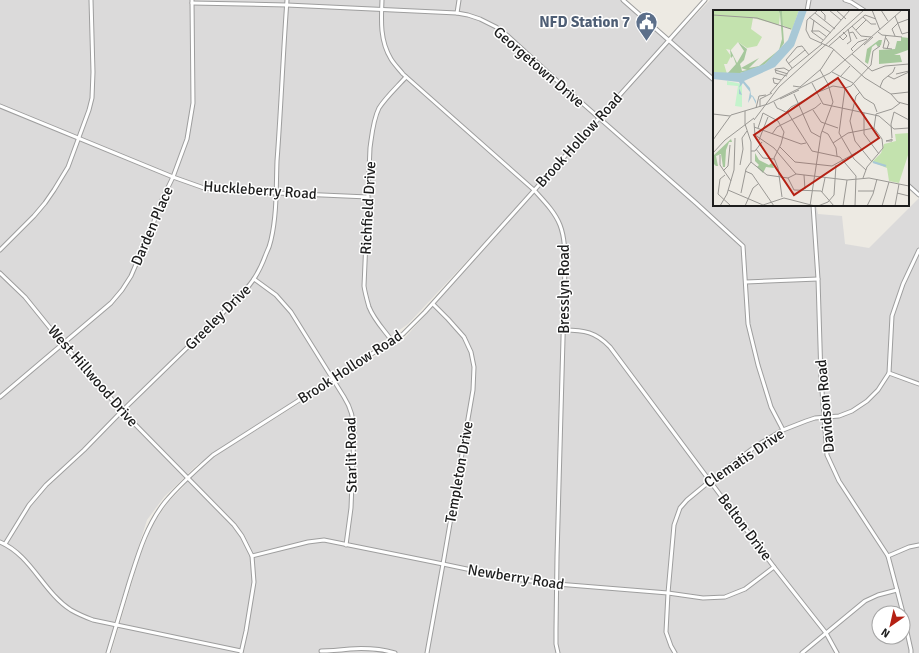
<svg xmlns="http://www.w3.org/2000/svg" width="919" height="653" font-family="Signika,sans-serif">
	<style>
		.residential { fill: #dbdada; fill-rule: evenodd }
		.lines { fill: none; stroke-linecap: round; stroke-linejoin: round }
		.minor-casing { stroke: #9e9e9e; stroke-width: 5 }
		.minor { stroke: #fff; stroke-width: 3 }
		.labels { text-anchor: middle; dominant-baseline: central; stroke-width: 3; stroke-linejoin: round; paint-order: stroke }
		.service-label { font-size: 15px; font-weight: bold; fill: #4e5e75; stroke: #fff; text-anchor: end }
		.street-label { font-size: 15px; fill: #1d1d1d; stroke: #fff }
		.inset-river { fill: none; stroke: #a8c8d6; stroke-width: 2 }
		.inset-road { fill: none; stroke: #9a9894; stroke-width: 1 }
		.view { fill: #b52114; fill-opacity: 0.15; stroke: #b52114; stroke-width: 2 }
		.inset-edge { fill: none; stroke: #1d1d1d; stroke-width: 2 }
	</style>
	<rect width="100%" height="100%" fill="#edeae3"/>
	<path class="residential" d="M0,0H626L672,40L710,0H919V193L908,184V11H714V205H816L818,214L842,216L845,244L869,248L919,198V653H111L139,559L152,526L168,502L183,487L198,468L226,449L367,361L402,341L613,105L408,324L358,359L197,465L164,497L147,520L115,620L107,653H0ZM879,613H903V637H879Z"/>
	<g class="lines">
		<defs>
			<g id="minor">
				<path d="M382,0C381,21 380,41 391,59C394,64 399,69 403,74L534,190C544,201 555,212 560,225C565,238 565,253 565,266L557,557L556,629V644L558,653"/>
				<path d="M623,0L714,80"/>
				<path d="M845,0L851,2L865,11"/>
				<path d="M192,3L287,5L457,13L468,15L480,19L496,27L508,36L565,88L696,203L743,246L748,324L758,365L771,407L783,430"/>
				<path d="M807,11L809,0"/>
				<path d="M457,13L459,0"/>
				<path d="M0,106L173,177L204,188L228,191L368,197"/>
				<path d="M908,185L919,195"/>
				<path d="M813,205L818,279L821,378L827,455L839,481L888,556L897,590L903,613"/>
				<path d="M0,250L34,216L45,203L54,190L68,167L89,110L92,98L93,72L91,0"/>
				<path d="M0,273L25,297L63,344L122,411L234,525L242,536L252,556L254,582L246,631L241,653"/>
				<path d="M254,279L276,295L291,312L344,397C351,408 354,419 354,432L351,508L346,545"/>
				<path d="M746,282L818,279"/>
				<path d="M564,330C584,330 596,332 610,347L774,567L826,633L837,653"/>
				<path d="M392,341C385,331 374,320 369,307C367,300 365,293 364,286L370,148C372,134 373,120 379,108C386,97 397,87 406,77"/>
				<path d="M889,373L919,384"/>
				<path d="M0,397L111,303L122,290L131,276L152,227L160,204L173,177L187,139L193,103L192,0"/>
				<path d="M0,542C31,555 43,592 71,610C78,614 85,617 93,620L241,651"/>
				<path d="M5,544L29,505L46,485L84,450L122,411L234,302C250,286 258,276 266,254C268,250 270,245 271,240C277,214 276,188 277,161C281,108 283,54 287,0"/>
				<path d="M252,556L308,542L324,540L443,564L514,579L557,584L668,593L703,598L725,597L745,589L774,567"/>
				<path d="M888,556L909,547L919,545"/>
				<path d="M903,614L911,650V653"/>
				<path d="M321,651C331,651 341,650 350,649C365,648 381,649 395,653"/>
				<path d="M108,653C115,629 122,606 129,583C138,555 146,526 165,502C179,485 196,470 213,455L392,341L403,334L425,312L705,0"/>
				<path d="M427,653L443,564L473,390L474,367L471,352L464,337L448,319L433,304"/>
				<path d="M675,653L671,646L666,632L668,593L674,525L680,508L687,500L710,481L756,446L783,430L806,421L815,418L839,416L852,411L867,401L878,390L889,373L892,316L903,284L919,250"/>
				<path d="M802,653L865,601L878,595L897,590"/>
			</g>
		</defs>
		<use href="#minor" class="minor-casing"/>
		<use href="#minor" class="minor"/>
	</g>
	<defs>
		<symbol id="civic-pin" viewBox="-11 -11 22 30"><path d="M0 17L-7.5 6A9.5 9.5 0 1 1 7.5 6Z" fill="#5c6f8a" stroke="#fff"/><path d="M-.6-6.5H3V-4.5H.6V-3L4-1V1h2V6H-6V1h2V-1L-.6-3ZM-1.2 2.5V6h2.4V2.5Z" fill="#fff"/></symbol>
	</defs>
	<g fill-rule="evenodd">
		<use href="#civic-pin" x="634" y="10" width="25" height="34"/>
	</g>
	<g class="labels">
		<g class="service-label">
			<text x="630" y="22">NFD Station 7</text>
		</g>
		<g class="street-label">
			<text transform="translate(539 67) rotate(41)">Georgetown Drive</text>
			<text transform="translate(579 140) rotate(-48)">Brook Hollow Road</text>
			<text transform="translate(260 190) rotate(4)">Huckleberry Road</text>
			<text transform="translate(368 208) rotate(-87)">Richfield Drive</text>
			<text transform="translate(152 226) rotate(-67)">Darden Place</text>
			<text transform="translate(564 289) rotate(-90)">Bresslyn Road</text>
			<text transform="translate(218 317) rotate(-45)">Greeley Drive</text>
			<text transform="translate(350 367) rotate(-33)">Brook Hollow Road</text>
			<text transform="translate(93 376) rotate(49)">West Hillwood Drive</text>
			<text transform="translate(825 406) rotate(-95)">Davidson Road</text>
			<text transform="translate(351 455) rotate(-91)">Starlit Road</text>
			<text transform="translate(744 458) rotate(-34)">Clematis Drive</text>
			<text transform="translate(459 472) rotate(-80)">Templeton Drive</text>
			<text transform="translate(745 527) rotate(53)">Belton Drive</text>
			<text transform="translate(516 577) rotate(9)">Newberry Road</text>
		</g>
	</g>
	<g transform="translate(713 10)">
		<rect width="196" height="196" fill="#edeae3"/>
		<path d="M0,0H65L67,4L66,15L40,8L38,19L49,27L44,36L34,38L25,32L18,40L13,39L18,46L14,54H11L14,64L0,62ZM69,0H86L79,20L69,15ZM196,123V142L186,173L176,171L174,158L159,152L168,143L171,134L183,131L182,124Z" fill="#c3e2ae"/>
		<path d="M65,0H69V4L71,33L66,41L52,54L44,59L27,63L14,64L23,54L20,46L18,48L17,39L24,53L31,41L25,32L34,39L31,50L27,54L29,61L34,60L28,58L46,48L36,58L46,56L66,40L69,29L67,4ZM188,27L196,28V36L195,40L181,45H187L189,52L166,54V40L182,39L184,31H188ZM166,30H169L168,35L165,37L163,34L159,37L155,54L152,52L154,39ZM18,129L19,132H16L13,140L12,157H10L8,144L3,146L5,156H3L0,153V146ZM42,143L46,150L56,155L59,153L61,158L53,157L50,163L44,157L46,155L42,151Z" fill="#a6c89c"/>
		<path d="M14,71L29,74V97L22,96L25,76L14,75Z" fill="#c4f3cc"/>
		<path d="M86,0H94L81,36L62,57L31,71L37,78L38,85L40,86L43,91V94L39,86L35,93L37,82L30,73L26,78L29,85L26,84V78L27,74L26,72L0,69V62L27,63L52,54L75,30Z" fill="#a8c8d6"/>
		<path class="inset-river" d="M160,152L173,156"/>
		<path class="inset-road" d="M105,0L94,10L93,20L97,28L119,38L152,68L178,84L185,92L196,95M107,0L112,5V10M116,0L128,10M123,0L133,9M159,0L167,20M168,0L175,11M102,3L122,19M0,5L44,8L78,19M182,6L189,24L196,22M96,7L118,23M150,7L158,14H163M101,10L99,22L110,30M139,16L148,26L158,27M143,20L153,10M98,21H106L114,27M165,22L169,25L189,27M136,23L140,22L144,29M173,25L170,38L179,39M126,26L130,30L134,26L130,22M182,26L179,19L185,13L196,9M173,28L176,33L174,39M108,33L137,0M134,34L138,31L135,19M151,35L160,27M116,36L152,5L163,9M140,41L138,39L145,32L154,29M139,44L159,61L172,56L196,54M75,54L92,40M79,58L73,50L84,37L89,36L96,45M62,60L75,64M119,62L140,73L151,88L161,94L164,102M183,64L196,61M74,66L63,63L62,59L71,58L76,61M175,66L181,69L196,62M127,67L137,56M99,73L110,94L166,106L181,119L196,118M65,74L61,73L60,68L68,70M80,76L87,77L108,59L121,39M167,77L170,70L180,62L182,57M132,78L126,123L141,149L153,160M147,82L143,86L137,111L142,131L159,152M57,83L77,60L109,34M103,83L120,76L132,78L138,76L158,55L160,41L167,36M81,84L98,122L107,127M178,84L196,82M67,89L86,80M61,92L64,98L75,103L99,141L127,147L143,166L142,196M47,97V89L59,83M43,98L46,86L53,85M100,100L108,112L125,118M32,101V114L38,132V152L54,165L75,168L83,164M73,102L78,97L96,88M181,102L196,110M151,103V124L166,144M0,104L17,106M41,110L66,77L151,0M41,113L42,125L61,138L83,164L134,170L156,168L196,176M41,117L88,134L93,133M45,118L50,103L65,111L71,122L68,134L61,148L65,158L69,187M109,121L115,124L123,138L124,146M59,124L64,117L102,98L108,93M179,128L178,114L181,102M179,129V131H173L177,130ZM0,130L18,105L55,94L117,63L189,0M46,130L55,107M120,133L135,123L161,118M67,137L82,152L119,156L148,140M43,139L50,148L61,149M38,141H42L49,132M0,143L12,130L41,108M7,145V155L18,171M27,155L30,139L29,128L34,121M10,161L15,156L17,135M32,161L39,164L61,196M12,165L7,169L5,184L18,196M91,165L92,179M75,168L81,180L108,181L121,196M150,168L154,157L170,138L169,129L161,118L163,104L179,99L187,93M15,180L50,195L71,188L102,196M145,181H161M109,182L112,168M28,183L33,159L38,152M184,183L196,186M7,196L14,184L21,160L22,128M32,196L40,178L45,174M97,196L108,124L120,92L115,74L107,60M105,196L115,192L121,185L123,155M130,196L134,170M154,196L160,184L164,169M169,196L176,172M182,196L186,174"/>
		<path class="view" d="M125,68L166,128L81,185L41,125Z"/>
		<rect width="196" height="196" class="inset-edge"/>
	</g>
	<g transform="translate(891 625) rotate(214)"><circle r="19" fill="#ffffff" stroke="#a5a5a5"/>
	<path d="M0-3L7 15L0 10L-7 15Z" fill="#b52114"/>
	<text y="-6" font-size="11" font-weight="bold" text-anchor="middle" fill="#1d1d1d">N</text>
	</g>
</svg>
